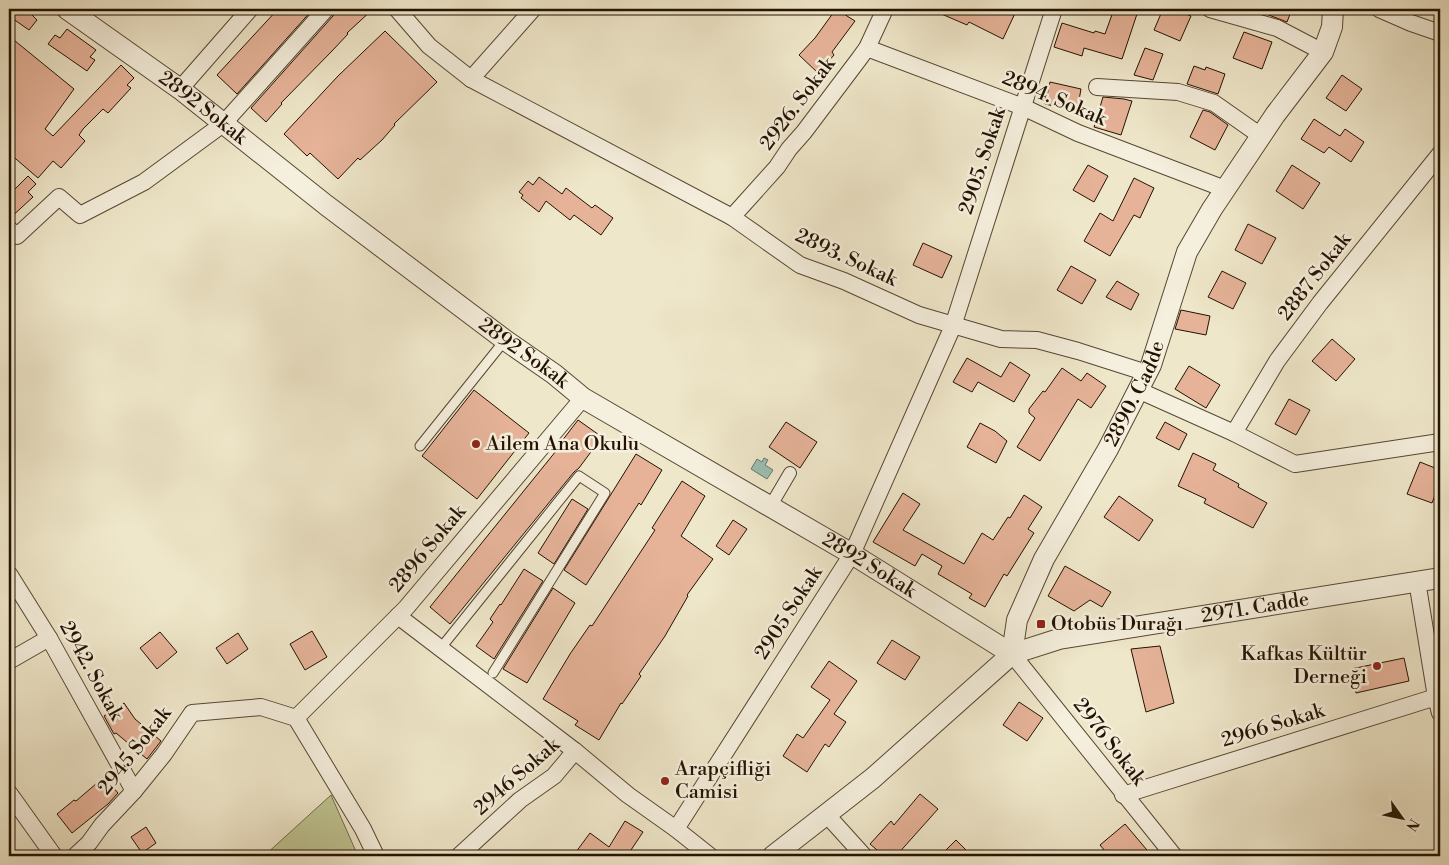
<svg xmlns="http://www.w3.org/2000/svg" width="1449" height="865" font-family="'Libre Bodoni',serif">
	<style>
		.green { fill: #bfc492; stroke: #716b4a }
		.water { fill: #9ac0b4; stroke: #6a7a6c }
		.building { fill: #e6b399; stroke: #231201 }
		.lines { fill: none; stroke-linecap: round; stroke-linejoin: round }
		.service-casing { stroke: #564733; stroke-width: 11 }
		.pedestrian-casing { stroke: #564733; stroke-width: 14 }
		.minor-casing { stroke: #564733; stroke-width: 18 }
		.tertiary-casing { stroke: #564733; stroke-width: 22 }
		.service { stroke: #f5efdd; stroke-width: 9 }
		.pedestrian { stroke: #f5efdd; stroke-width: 12 }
		.minor { stroke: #f5efdd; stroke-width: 16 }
		.tertiary { stroke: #f5efdd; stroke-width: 20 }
		.poi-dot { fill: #8f2418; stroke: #f5efdd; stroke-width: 2 }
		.labels { text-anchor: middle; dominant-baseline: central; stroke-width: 5; stroke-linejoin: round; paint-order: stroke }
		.street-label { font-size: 20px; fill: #231201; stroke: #f5efdd }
		.poi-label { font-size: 20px; fill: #231201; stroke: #f5efdd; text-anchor: start }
	</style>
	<rect width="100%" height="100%" fill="#efe7ca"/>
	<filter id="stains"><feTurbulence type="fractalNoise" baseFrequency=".004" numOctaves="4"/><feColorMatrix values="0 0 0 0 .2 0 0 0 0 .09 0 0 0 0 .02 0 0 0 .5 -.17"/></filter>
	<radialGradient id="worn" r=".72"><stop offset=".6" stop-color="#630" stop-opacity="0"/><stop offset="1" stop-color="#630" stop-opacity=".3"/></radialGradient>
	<path class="green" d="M331,795L358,856H264Z"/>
	<path class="water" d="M764,458L768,460L765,465L773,470L767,479L751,469L757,459L762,462Z"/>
	<g class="building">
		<path d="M9,9H37L32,15L37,20L29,30L9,16Z"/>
		<path d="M278,9H313L237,94L217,75Z"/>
		<path d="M336,9H373L347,33L348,34L332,51L281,103L282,104L266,122L251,108L333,16Z"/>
		<path d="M836,9L855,21L832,52L834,55L818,73L799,55L815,38Z"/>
		<path d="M930,9H1017L1003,39L969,22L967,25Z"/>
		<path d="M1114,9H1121L1137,14L1122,59L1084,48L1082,56L1054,47L1062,23L1094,33L1095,31L1105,34Z"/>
		<path d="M1163,9H1174L1191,16L1180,41L1154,30Z"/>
		<path d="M1253,9H1292L1287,22Z"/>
		<path d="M67,29L96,50L90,57L95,60L87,71L48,44L55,35L60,38Z"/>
		<path d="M385,31L437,82L394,124L395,125L382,140L360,160L358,158L338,179L310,153L307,156L284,134L338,76Z"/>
		<path d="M1244,32L1272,42L1262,69L1233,58Z"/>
		<path d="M9,36L74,89L45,129L53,136L121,65L134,78L127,85L131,88L108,113L103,109L83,129L79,135L85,141L61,168L53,161L38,178L9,153Z"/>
		<path d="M1145,48L1163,54L1153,80L1134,75Z"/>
		<path d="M1194,66L1205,70L1206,67L1225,74L1218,94L1187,84Z"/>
		<path d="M1342,75L1362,89L1346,111L1326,98Z"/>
		<path d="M1050,82L1081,89L1077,111L1045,104Z"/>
		<path d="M1103,97L1124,99L1132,101L1121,135L1094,127Z"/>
		<path d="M1203,110L1210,112L1228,125L1215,150L1190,137Z"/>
		<path d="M1314,119L1340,136L1345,129L1364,142L1351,162L1329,147L1324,153L1301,139Z"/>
		<path d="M1088,165L1108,176L1094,202L1073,190Z"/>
		<path d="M1292,165L1320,183L1303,209L1276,191Z"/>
		<path d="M28,176L36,184L28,192L33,197L9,219V195Z"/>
		<path d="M539,177L562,194L566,188L592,208L595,205L613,218L601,235L574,215L570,220L546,201L539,212L521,198L523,195L519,192L528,181L533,185Z"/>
		<path d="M1134,178L1154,188L1140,218L1134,215L1110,256L1084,241L1100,213L1113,221Z"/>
		<path d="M1248,224L1276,238L1262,264L1235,250Z"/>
		<path d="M923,243L952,256L942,278L913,265Z"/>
		<path d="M1071,266L1096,280L1082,304L1057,290Z"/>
		<path d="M1222,271L1246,283L1233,309L1208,297Z"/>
		<path d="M1117,281L1139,294L1131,310L1106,297Z"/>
		<path d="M1181,310L1210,316L1206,335L1175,329Z"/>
		<path d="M1332,339L1355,359L1336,381L1312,361Z"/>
		<path d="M967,358L1001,377L1010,362L1030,375L1014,402L978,382L972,392L953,382Z"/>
		<path d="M1189,366L1220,385L1206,408L1175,389Z"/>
		<path d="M1062,368L1081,381L1087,373L1106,386L1091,408L1078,399L1040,461L1017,447L1035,418L1029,413V409L1043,391L1045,392Z"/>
		<path d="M474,390L529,433L477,499L422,456Z"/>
		<path d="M1289,399L1310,410L1296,435L1275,424Z"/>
		<path d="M578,420L602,437L579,468L574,472L450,624L430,607L556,451L555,450Z"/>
		<path d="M786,422L817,442L800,468L769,447Z"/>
		<path d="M1165,422L1187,434L1179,450L1156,438Z"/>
		<path d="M980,423L995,431L1007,441L996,463L967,447Z"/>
		<path d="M1193,453L1216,464L1213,470L1239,484L1238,487L1267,503L1253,528L1204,503L1206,499L1178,486Z"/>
		<path d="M636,454L662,470L641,505L639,503L586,585L564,570Z"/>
		<path d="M1420,462L1440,470V483L1432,503L1407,494Z"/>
		<path d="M682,481L705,496L681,536L713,559L687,595L688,596L665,636L639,674L641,676L622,704L621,703L599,740L575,725L578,721L543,699L570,654L590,625L592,626L655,530L652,528Z"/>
		<path d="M903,493L920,504L903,530L964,564L982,533L993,540L1008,517L1010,518L1024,495L1042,507L1028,529L1034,533L1007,576L1004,574L985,607L969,598L972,594L938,574L942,566L922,554L915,566L873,542Z"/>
		<path d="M1119,496L1153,520L1139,541L1104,517Z"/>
		<path d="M572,499L588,509L554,564L538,553Z"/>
		<path d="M733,520L747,529L729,555L716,546Z"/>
		<path d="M1065,566L1111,592L1102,607L1090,600L1074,611L1048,596Z"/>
		<path d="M524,569L543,581L494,659L476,646L493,622L490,619L500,604L501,605Z"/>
		<path d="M553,588L575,603L527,683L503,669Z"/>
		<path d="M312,631L327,657L305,670L290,644Z"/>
		<path d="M160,632L177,652L157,669L140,648Z"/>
		<path d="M238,633L248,649L227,664L216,648Z"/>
		<path d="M892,640L920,657L905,680L877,663Z"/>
		<path d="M1160,646L1174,703L1146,712L1131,649Z"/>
		<path d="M1404,658L1409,681L1356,693L1351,669Z"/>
		<path d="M829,661L857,681L834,714L846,722L829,747L825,744L807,772L783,756L797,734L803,738L830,700L811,687Z"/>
		<path d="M1019,702L1043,718L1027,741L1003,725Z"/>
		<path d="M124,703L135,719L161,741L147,759L116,733L114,734L104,716Z"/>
		<path d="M104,777L118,793L108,804L72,833L57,814L74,800L76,801Z"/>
		<path d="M920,794L938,809L896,856H884L870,844L891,821L894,825Z"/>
		<path d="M625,821L643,832L627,856H573L590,833L609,847Z"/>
		<path d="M1125,824L1152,856H1109L1100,845Z"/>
		<path d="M146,827L156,843L142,853L131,837Z"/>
		<path d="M956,840L972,856H940Z"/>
	</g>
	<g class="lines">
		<defs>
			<g id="service">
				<path d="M420,446L505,340"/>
				<path d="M440,649L579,476L605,493L493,673"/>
			</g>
			<path id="pedestrian" d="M770,507L790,473"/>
			<g id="minor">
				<path d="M397,9L429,46L471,79L732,217L800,265L844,281L919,315L1001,339L1037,340L1078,351L1147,373"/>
				<path d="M1210,9L1277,28L1323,52"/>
				<path d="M1379,9L1411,23L1440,33"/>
				<path d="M867,48L1023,107L1078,133L1225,189"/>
				<path d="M471,79L533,9"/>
				<path d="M1097,87L1178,92L1214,103L1261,136"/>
				<path d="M180,89L250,9"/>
				<path d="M732,217L777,167L789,149L804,132L859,59L867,48L885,9"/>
				<path d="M9,229L17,236L59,197L80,215L144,182L223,124L326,9"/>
				<path d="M1138,390L1234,433L1295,464L1440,442"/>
				<path d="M1234,433L1277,361L1320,303L1440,154"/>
				<path d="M9,574L49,638L134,791"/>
				<path d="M1417,581L1436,697H1440"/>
				<path d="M398,616L575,751"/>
				<path d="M1012,654L1174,856"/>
				<path d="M9,661L49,638"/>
				<path d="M296,718L406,608L583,398"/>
				<path d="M9,793L54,856"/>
				<path d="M1123,795L1436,697L1440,713"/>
				<path d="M826,814L864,856"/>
				<path d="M676,829L852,554L953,326L1054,9"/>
				<path d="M75,856L89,843L102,825L134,791L164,754L192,713L261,707L296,718L363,829L376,856"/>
				<path d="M459,856L520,800L554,776L575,751L628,795L676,829L710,856"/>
			</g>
			<g id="tertiary">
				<path id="s1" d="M67,9L180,89L326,205L505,340L554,374L583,398L852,554L1012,654"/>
				<path id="s2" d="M1012,654L1017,620L1044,559L1108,449L1151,365L1187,252L1212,209L1275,115L1323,52L1332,27L1333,9"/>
				<path id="s3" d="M773,856L873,778L1012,654L1059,639L1440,578"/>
			</g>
		</defs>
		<use href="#service" class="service-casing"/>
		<use href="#pedestrian" class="pedestrian-casing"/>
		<use href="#minor" class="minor-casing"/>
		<use href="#tertiary" class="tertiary-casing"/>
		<use href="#service" class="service"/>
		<use href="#pedestrian" class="pedestrian"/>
		<use href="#minor" class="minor"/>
		<use href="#tertiary" class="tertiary"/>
	</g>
	<g class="poi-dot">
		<circle cx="476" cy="444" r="5"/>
		<rect x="1036" y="619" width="10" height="10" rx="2.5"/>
		<circle cx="1377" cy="666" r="5"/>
		<circle cx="665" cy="781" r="5"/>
	</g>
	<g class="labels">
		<g class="street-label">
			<text transform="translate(1054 99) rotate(23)">2894. Sokak</text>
			<text transform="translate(798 104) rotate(-53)">2926. Sokak</text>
			<text stroke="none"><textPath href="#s1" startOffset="168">2892 Sokak</textPath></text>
			<text transform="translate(983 161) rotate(-72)">2905. Sokak</text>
			<text transform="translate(846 258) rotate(25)">2893. Sokak</text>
			<text transform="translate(1315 277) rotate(-52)">2887 Sokak</text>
			<text stroke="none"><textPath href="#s1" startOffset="572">2892 Sokak</textPath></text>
			<text stroke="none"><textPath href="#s2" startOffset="290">2890. Cadde</textPath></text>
			<text transform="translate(428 549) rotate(-50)">2896 Sokak</text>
			<text stroke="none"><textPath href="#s1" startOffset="978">2892 Sokak</textPath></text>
			<text stroke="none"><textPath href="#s3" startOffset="561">2971. Cadde</textPath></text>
			<text transform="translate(789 613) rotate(-57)">2905 Sokak</text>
			<text transform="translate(91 671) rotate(61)">2942. Sokak</text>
			<text transform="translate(1273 726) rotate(-17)">2966 Sokak</text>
			<text transform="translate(1109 742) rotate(52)">2976 Sokak</text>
			<text transform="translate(135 751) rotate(-52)">2945 Sokak</text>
			<text transform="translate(517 777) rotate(-41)">2946 Sokak</text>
		</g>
		<g class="poi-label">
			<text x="486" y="444">Ailem Ana Okulu</text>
			<text x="1051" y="624">Otobüs Durağı</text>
			<text x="1367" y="654" text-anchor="end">Kafkas Kültür<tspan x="1367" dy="23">Derneği</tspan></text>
			<text x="675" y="769">Arapçifliği<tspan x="675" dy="23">Camisi</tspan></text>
		</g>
	</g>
	<rect width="1449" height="865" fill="none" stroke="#efe7ca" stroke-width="30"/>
	<rect x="10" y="10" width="1429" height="845" fill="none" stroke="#231201" stroke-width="2.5"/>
	<rect x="15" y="15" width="1419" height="835" fill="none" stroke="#231201"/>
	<g transform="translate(1402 818) rotate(123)" stroke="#f5efdd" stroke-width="4" paint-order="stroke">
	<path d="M0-4L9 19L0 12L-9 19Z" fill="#231201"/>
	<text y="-8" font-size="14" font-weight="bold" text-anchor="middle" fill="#231201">N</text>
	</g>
	<rect width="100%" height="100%" filter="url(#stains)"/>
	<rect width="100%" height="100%" fill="url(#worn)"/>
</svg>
